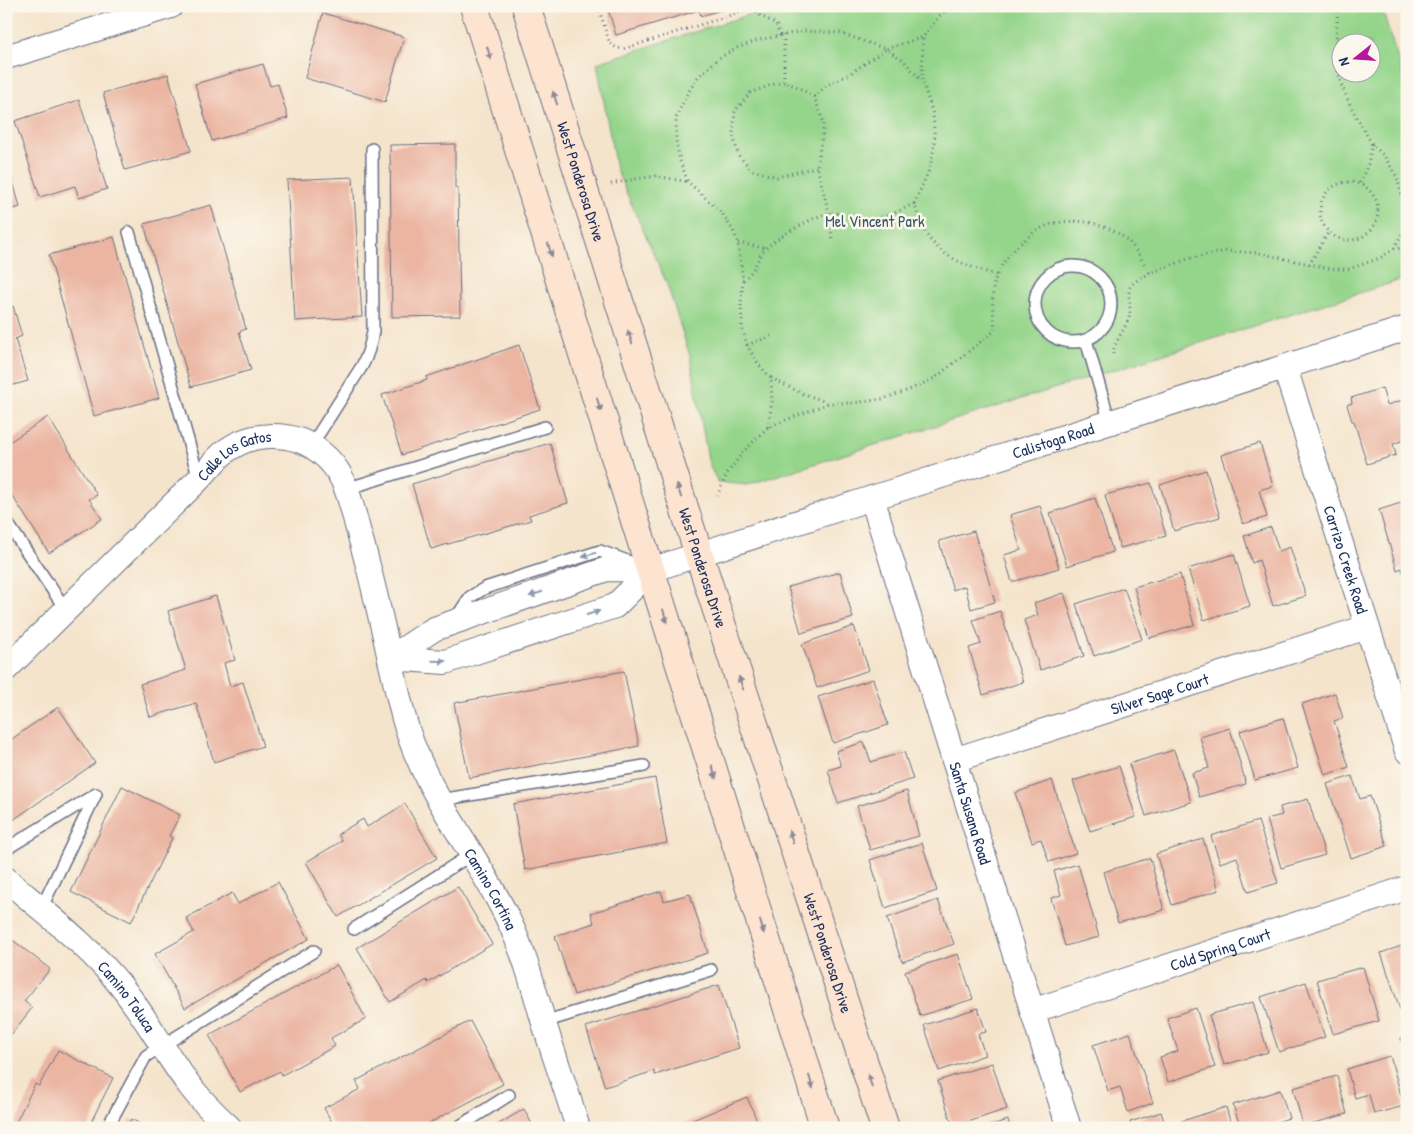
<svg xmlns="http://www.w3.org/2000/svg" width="1413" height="1134" font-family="'Patrick Hand',sans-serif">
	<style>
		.green { fill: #95d58b; stroke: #588274; fill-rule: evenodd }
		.building { fill: #ebb5a2 }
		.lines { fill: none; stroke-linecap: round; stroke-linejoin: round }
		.lane-casing { stroke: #676e84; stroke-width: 14 }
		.street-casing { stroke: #676e84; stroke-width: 26 }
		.secondary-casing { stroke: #676e84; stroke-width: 30 }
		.path { stroke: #676e84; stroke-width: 3; stroke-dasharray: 1 4; stroke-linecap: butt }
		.lane { stroke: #fff; stroke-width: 11 }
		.street { stroke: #fff; stroke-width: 24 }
		.secondary { stroke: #fde4d0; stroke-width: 28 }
		.oneway { fill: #8c8a97 }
		.oneway2 { fill: #8d97ae }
		.labels { text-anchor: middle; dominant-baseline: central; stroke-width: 5; stroke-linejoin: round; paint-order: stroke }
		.street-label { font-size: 16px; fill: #1b2f5e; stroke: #fbf7ec }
		.park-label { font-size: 16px; fill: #3a5869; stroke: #fbf7ec }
	</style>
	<rect width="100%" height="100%" fill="#fbf7ec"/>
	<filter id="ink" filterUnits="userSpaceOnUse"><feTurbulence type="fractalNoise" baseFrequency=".02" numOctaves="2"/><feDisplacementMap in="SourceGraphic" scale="10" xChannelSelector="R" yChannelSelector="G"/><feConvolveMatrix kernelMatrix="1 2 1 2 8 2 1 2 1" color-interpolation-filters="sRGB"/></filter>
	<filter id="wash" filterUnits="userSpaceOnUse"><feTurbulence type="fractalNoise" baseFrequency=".0096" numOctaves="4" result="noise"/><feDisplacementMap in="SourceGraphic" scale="20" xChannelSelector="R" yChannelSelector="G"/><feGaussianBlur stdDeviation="1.12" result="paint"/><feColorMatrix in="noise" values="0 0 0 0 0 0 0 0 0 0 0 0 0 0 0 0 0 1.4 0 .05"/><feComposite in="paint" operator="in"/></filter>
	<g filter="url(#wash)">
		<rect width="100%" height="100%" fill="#f5e4cc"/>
		<path class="green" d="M776,6H1381L1407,88V278L747,485L718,482L709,465L690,356L667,284L616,169L597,63ZM1340,42H1370V72H1340Z"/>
		<g id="blocks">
			<g class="building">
				<path d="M607,6H730V7L701,16L699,10L616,35Z"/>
				<path d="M323,13L404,37L385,102L305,78Z"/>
				<path d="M263,64L270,86L278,84L288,118L212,141L195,84Z"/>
				<path d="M168,74L191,151L125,170L103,93Z"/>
				<path d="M79,100L107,189L79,198L75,186L40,197L15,121Z"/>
				<path d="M455,144V188H458L460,316L392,317L390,145Z"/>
				<path d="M9,167L20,207L6,211V168Z"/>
				<path d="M353,177L362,317L295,321L287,180Z"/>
				<path d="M211,205L246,329L239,332L251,370L191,387L144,224Z"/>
				<path d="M114,237L159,398L94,416L49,255Z"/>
				<path d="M13,306L22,336L15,339L28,381L6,387V308Z"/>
				<path d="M519,345L540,409L402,455L382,395L427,380L426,377Z"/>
				<path d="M1407,382V439L1393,444L1396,455L1367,464L1354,421H1352L1347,405L1352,403L1351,398L1382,388L1387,405L1406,399L1401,384Z"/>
				<path d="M48,417L97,495L89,499L102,519L49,553L6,486V444Z"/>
				<path d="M550,443L568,503L529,515L531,520L431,549L412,484Z"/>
				<path d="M1260,443L1273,486L1259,490L1267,517L1243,524L1221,455Z"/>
				<path d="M1206,470L1220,517L1174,531L1160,485Z"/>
				<path d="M1151,483L1166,536L1120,548L1105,495Z"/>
				<path d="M1095,498L1113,552L1067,566L1050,513Z"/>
				<path d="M1407,501V572L1403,573L1402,568L1397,570L1379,510Z"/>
				<path d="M1040,506L1059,568L1012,582L1004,555L1021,550L1010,515Z"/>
				<path d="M1271,527L1279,551L1290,547L1306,596L1273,606L1259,560L1252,563L1244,536Z"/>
				<path d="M974,531L995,602L971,609L965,586L953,590L939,541Z"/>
				<path d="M1234,554L1250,606L1204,620L1188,569Z"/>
				<path d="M840,572L853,618L801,633L788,587Z"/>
				<path d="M1180,574L1194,625L1149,638L1134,587Z"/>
				<path d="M1124,588L1142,639L1094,656L1076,604Z"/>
				<path d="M1064,593L1084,656L1040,670L1024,620L1038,615L1034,603Z"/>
				<path d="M216,596L235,660L224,663L230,686L243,682L263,746L214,762L196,703L150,717L140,684L186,670L168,611Z"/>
				<path d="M1000,611L1023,682L983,695L969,648L981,644L973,620Z"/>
				<path d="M854,626L869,670L817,688L802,644Z"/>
				<path d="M624,671L639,746L469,778L454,703Z"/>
				<path d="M873,679L888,725L833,743L818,697Z"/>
				<path d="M1335,693L1343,718L1334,721L1349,767L1325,775L1302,704Z"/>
				<path d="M58,707L95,763L6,825V743Z"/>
				<path d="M1283,718L1298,768L1255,780L1240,731Z"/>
				<path d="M1230,728L1246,784L1199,797L1192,773L1209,768L1200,737Z"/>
				<path d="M864,742L871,762L904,752L913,779L838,803L828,770L841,766L836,751Z"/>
				<path d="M1174,750L1191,802L1146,816L1129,764Z"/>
				<path d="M1119,766L1136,817L1090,831L1073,781Z"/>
				<path d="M1352,776L1360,799L1370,796L1387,846L1351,858L1327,784Z"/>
				<path d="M655,778L667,843L525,870L513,804Z"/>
				<path d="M1052,780L1076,853L1049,862L1041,839L1032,842L1015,793Z"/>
				<path d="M122,786L180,815L169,836L172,838L131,922L71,892Z"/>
				<path d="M907,791L919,836L870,850L857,806Z"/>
				<path d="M1308,799L1325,855L1281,868L1267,819L1282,815L1280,807Z"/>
				<path d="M405,804L437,858L338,917L306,862L342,841L338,834L363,819L367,827Z"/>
				<path d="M1258,821L1278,883L1248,892L1237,857L1220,863L1211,836Z"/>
				<path d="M1203,839L1219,890L1172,905L1156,854Z"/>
				<path d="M922,843L937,891L885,908L870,860Z"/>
				<path d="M1150,858L1164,910L1118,923L1103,872Z"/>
				<path d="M1078,864L1099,937L1065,946L1051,898L1061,895L1054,871Z"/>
				<path d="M278,882L309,939L185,1008L155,954L194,932L186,918L232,893L238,904Z"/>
				<path d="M458,887L492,944L428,983L427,980L390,1002L357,948Z"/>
				<path d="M661,891L664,901L690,894L708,953L574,995L555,936L594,923L591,913Z"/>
				<path d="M938,900L954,944L902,962L887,918Z"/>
				<path d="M6,935L50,969L24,1001L32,1008L6,1041Z"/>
				<path d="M1407,944V1027H1406L1381,953Z"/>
				<path d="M958,954L973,999L920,1016L905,971Z"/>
				<path d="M337,965L366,1019L331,1038L335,1046L282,1075L280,1071L240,1092L209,1035Z"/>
				<path d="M1363,967L1379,1021L1333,1034L1317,980Z"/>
				<path d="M1306,982L1325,1037L1279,1052L1261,997Z"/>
				<path d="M719,985L739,1048L655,1075L654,1071L605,1087L586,1027Z"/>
				<path d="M1253,1002L1268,1052L1224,1065L1209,1015Z"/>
				<path d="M978,1008L986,1032L978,1034L985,1055L939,1071L924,1025Z"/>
				<path d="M1196,1008L1215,1067L1168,1082L1160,1057L1178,1051L1167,1018Z"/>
				<path d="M470,1021L503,1084L420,1128H335L324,1108L360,1089L356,1081Z"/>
				<path d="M1130,1033L1153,1103L1128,1112L1120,1087L1108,1091L1093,1045Z"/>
				<path d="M1407,1036V1057H1406L1401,1038Z"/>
				<path d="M58,1050L113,1078L88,1128H13L35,1084L39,1086Z"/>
				<path d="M1390,1056L1404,1106L1374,1114L1369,1094L1355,1098L1347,1069Z"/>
				<path d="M992,1063L1007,1109L953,1127L938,1081Z"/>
				<path d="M1337,1076L1347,1114L1303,1126L1293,1088Z"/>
				<path d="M1280,1090L1289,1118L1268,1125L1269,1128H1241L1233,1105Z"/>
				<path d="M747,1097L760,1128H674Z"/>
				<path d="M1226,1107L1232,1128H1184L1182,1121Z"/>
				<path d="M524,1109L534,1128H492Z"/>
				<path d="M1161,1112L1166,1128H1132L1130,1122Z"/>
				<path d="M131,1119L148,1128H126Z"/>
				<path d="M1008,1120L1010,1128H984V1127Z"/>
			</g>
		</g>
	</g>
	<g filter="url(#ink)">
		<use href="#blocks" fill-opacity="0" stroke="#676e84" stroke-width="1"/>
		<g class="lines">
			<defs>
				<g id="lane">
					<path d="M129,232L199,479"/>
					<circle cx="1073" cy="304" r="38"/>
					<path d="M1086,340L1110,423"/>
					<path d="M311,446L362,366C368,355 371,344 373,331L372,149"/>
					<path d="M346,489L545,427"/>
					<path d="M6,521L66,610"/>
					<path d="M456,618L470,597L485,588L600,551L630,562"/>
					<path d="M440,800L644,766"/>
					<path d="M6,849L96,794L41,909"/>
					<path d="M354,929L472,854"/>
					<path d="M544,1022L711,970"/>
					<path d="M107,1128L146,1056L314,951"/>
					<path d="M457,1128L509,1095"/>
				</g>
				<g id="street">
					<path d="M6,57L171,6"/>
					<path id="s1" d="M1285,368L1407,751"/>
					<path id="s2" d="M872,498L1069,1128"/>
					<path id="s3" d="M390,658L434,629L607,569L651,570L872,498L1407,328"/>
					<path d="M390,658L445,662L615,606L651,570"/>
					<path id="s4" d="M6,669L199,479C206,472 212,464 219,457C246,431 291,429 320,452C329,459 337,468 342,479C350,495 354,515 359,533C377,593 388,655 403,715C422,789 474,849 507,917C523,949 533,985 543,1020C554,1056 567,1092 578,1128"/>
					<path id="s5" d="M954,760L1367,627"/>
					<path id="s6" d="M6,879C45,913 88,945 121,986C146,1017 165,1054 190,1086C202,1102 216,1115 230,1128"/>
					<path id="s7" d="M1032,1011L1407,888"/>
				</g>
				<g id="secondary">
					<path d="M474,6L825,1128"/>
					<path id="s8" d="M526,6L699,555L885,1128"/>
				</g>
			</defs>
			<use href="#lane" class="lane-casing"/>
			<use href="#street" class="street-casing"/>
			<use href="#secondary" class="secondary-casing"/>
			<g class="path">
				<path d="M598,6L610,44L617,48L623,49L760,6"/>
				<path d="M1338,6L1335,57L1341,84L1352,109L1372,144L1385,157L1397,177L1407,215"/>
				<path d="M754,7L759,15L776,24L780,36"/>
				<path d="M784,35V82L798,87L814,97L824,123L817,167L829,213L832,238"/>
				<path d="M784,82L771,85L750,93L735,111L733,134L738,155L752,170L777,177L817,167"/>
				<path d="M814,97L827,85L848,75L886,49L903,60L921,80"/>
				<circle cx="1349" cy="211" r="29"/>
				<path d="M1360,183L1368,164L1372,144"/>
				<path d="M611,184L635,179L657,176L688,182"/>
				<path d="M914,204L930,168L935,143L933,114L922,80L923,37"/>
				<path d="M738,243L765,248"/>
				<path d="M1394,248L1403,232L1406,214"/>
				<path d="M1309,265L1328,233"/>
				<path d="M743,280C758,268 755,261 765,249C772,240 818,214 829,213C838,212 850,218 859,219C880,221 896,212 914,204C918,213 920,222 924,230C939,258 968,266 996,275"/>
				<path d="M747,345L771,336"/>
				<path d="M1113,354C1113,344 1125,329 1129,318C1132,308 1127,295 1130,287C1133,281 1144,277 1150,273"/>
				<path d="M771,378L799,392L829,403"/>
				<path d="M768,427L772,402L771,378L759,365L747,345L742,327L741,303L743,280L738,243L733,230L722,213L688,182L680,161L676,141V118L687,94L698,77L719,58L737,48L758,40L804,31L840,33L886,49L923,37L940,15L951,6"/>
				<path d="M717,496L728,472L744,451L768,427L829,403H853L883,399L909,390L935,378L993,332L995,328C993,312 990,290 997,275C1006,254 1033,227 1056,223C1081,218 1110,224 1128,241C1137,250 1143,262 1150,273L1188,259L1226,251L1259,253L1332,269H1349L1380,258L1394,249L1407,248"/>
			</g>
			<use href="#lane" class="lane"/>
			<use href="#street" class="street"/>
			<use href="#secondary" class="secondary"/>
		</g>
		<defs><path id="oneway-solid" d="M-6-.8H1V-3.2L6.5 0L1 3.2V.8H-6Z" transform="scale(1.25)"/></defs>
		<g class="oneway">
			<use href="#oneway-solid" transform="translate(489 53) rotate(73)"/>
			<use href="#oneway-solid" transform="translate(555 98) rotate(-108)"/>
			<use href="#oneway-solid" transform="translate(550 250) rotate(73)"/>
			<use href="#oneway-solid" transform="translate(630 337) rotate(-108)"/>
			<use href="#oneway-solid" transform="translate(599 405) rotate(73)"/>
			<use href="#oneway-solid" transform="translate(679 491) rotate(-108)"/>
			<use href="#oneway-solid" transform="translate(665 616) rotate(73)"/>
			<use href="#oneway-solid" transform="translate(741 683) rotate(-108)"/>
			<use href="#oneway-solid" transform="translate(714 772) rotate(73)"/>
			<use href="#oneway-solid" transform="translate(791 837) rotate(-108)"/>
			<use href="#oneway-solid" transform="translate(762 927) rotate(73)"/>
			<use href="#oneway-solid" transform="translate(870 1081) rotate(-108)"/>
			<use href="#oneway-solid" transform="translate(811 1082) rotate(73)"/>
		</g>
		<g class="oneway2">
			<use href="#oneway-solid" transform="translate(589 555) rotate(162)"/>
			<use href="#oneway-solid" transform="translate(536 594) rotate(161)"/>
			<use href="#oneway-solid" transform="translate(593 613) rotate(-18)"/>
			<use href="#oneway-solid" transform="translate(439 661) rotate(1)"/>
		</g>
	</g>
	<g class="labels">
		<g class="street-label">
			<text stroke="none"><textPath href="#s8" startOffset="184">West Ponderosa Drive</textPath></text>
			<text stroke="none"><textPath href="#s3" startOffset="702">Calistoga Road</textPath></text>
			<text stroke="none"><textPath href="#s4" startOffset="315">Calle Los Gatos</textPath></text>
			<text stroke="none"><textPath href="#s1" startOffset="201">Carrizo Creek Road</textPath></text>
			<text stroke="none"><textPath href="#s8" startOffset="589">West Ponderosa Drive</textPath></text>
			<text stroke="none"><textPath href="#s5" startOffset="216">Silver Sage Court</textPath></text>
			<text stroke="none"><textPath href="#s2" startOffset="330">Santa Susana Road</textPath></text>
			<text stroke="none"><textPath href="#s4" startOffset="885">Camino Cortina</textPath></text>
			<text stroke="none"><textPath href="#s7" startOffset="198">Cold Spring Court</textPath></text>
			<text stroke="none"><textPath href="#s8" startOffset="994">West Ponderosa Drive</textPath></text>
			<text stroke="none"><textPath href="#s6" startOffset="169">Camino Toluca</textPath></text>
		</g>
		<g class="park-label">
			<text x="875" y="221">Mel Vincent Park</text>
		</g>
	</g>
	<rect width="1413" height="1134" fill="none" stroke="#fbf7ec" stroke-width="25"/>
	<g transform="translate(1356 58) rotate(253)"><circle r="24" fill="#fbf7ec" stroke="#a1a7b3"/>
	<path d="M0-4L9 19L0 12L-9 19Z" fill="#b5179e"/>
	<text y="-8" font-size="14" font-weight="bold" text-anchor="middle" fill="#1b2f5e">N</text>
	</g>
</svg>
